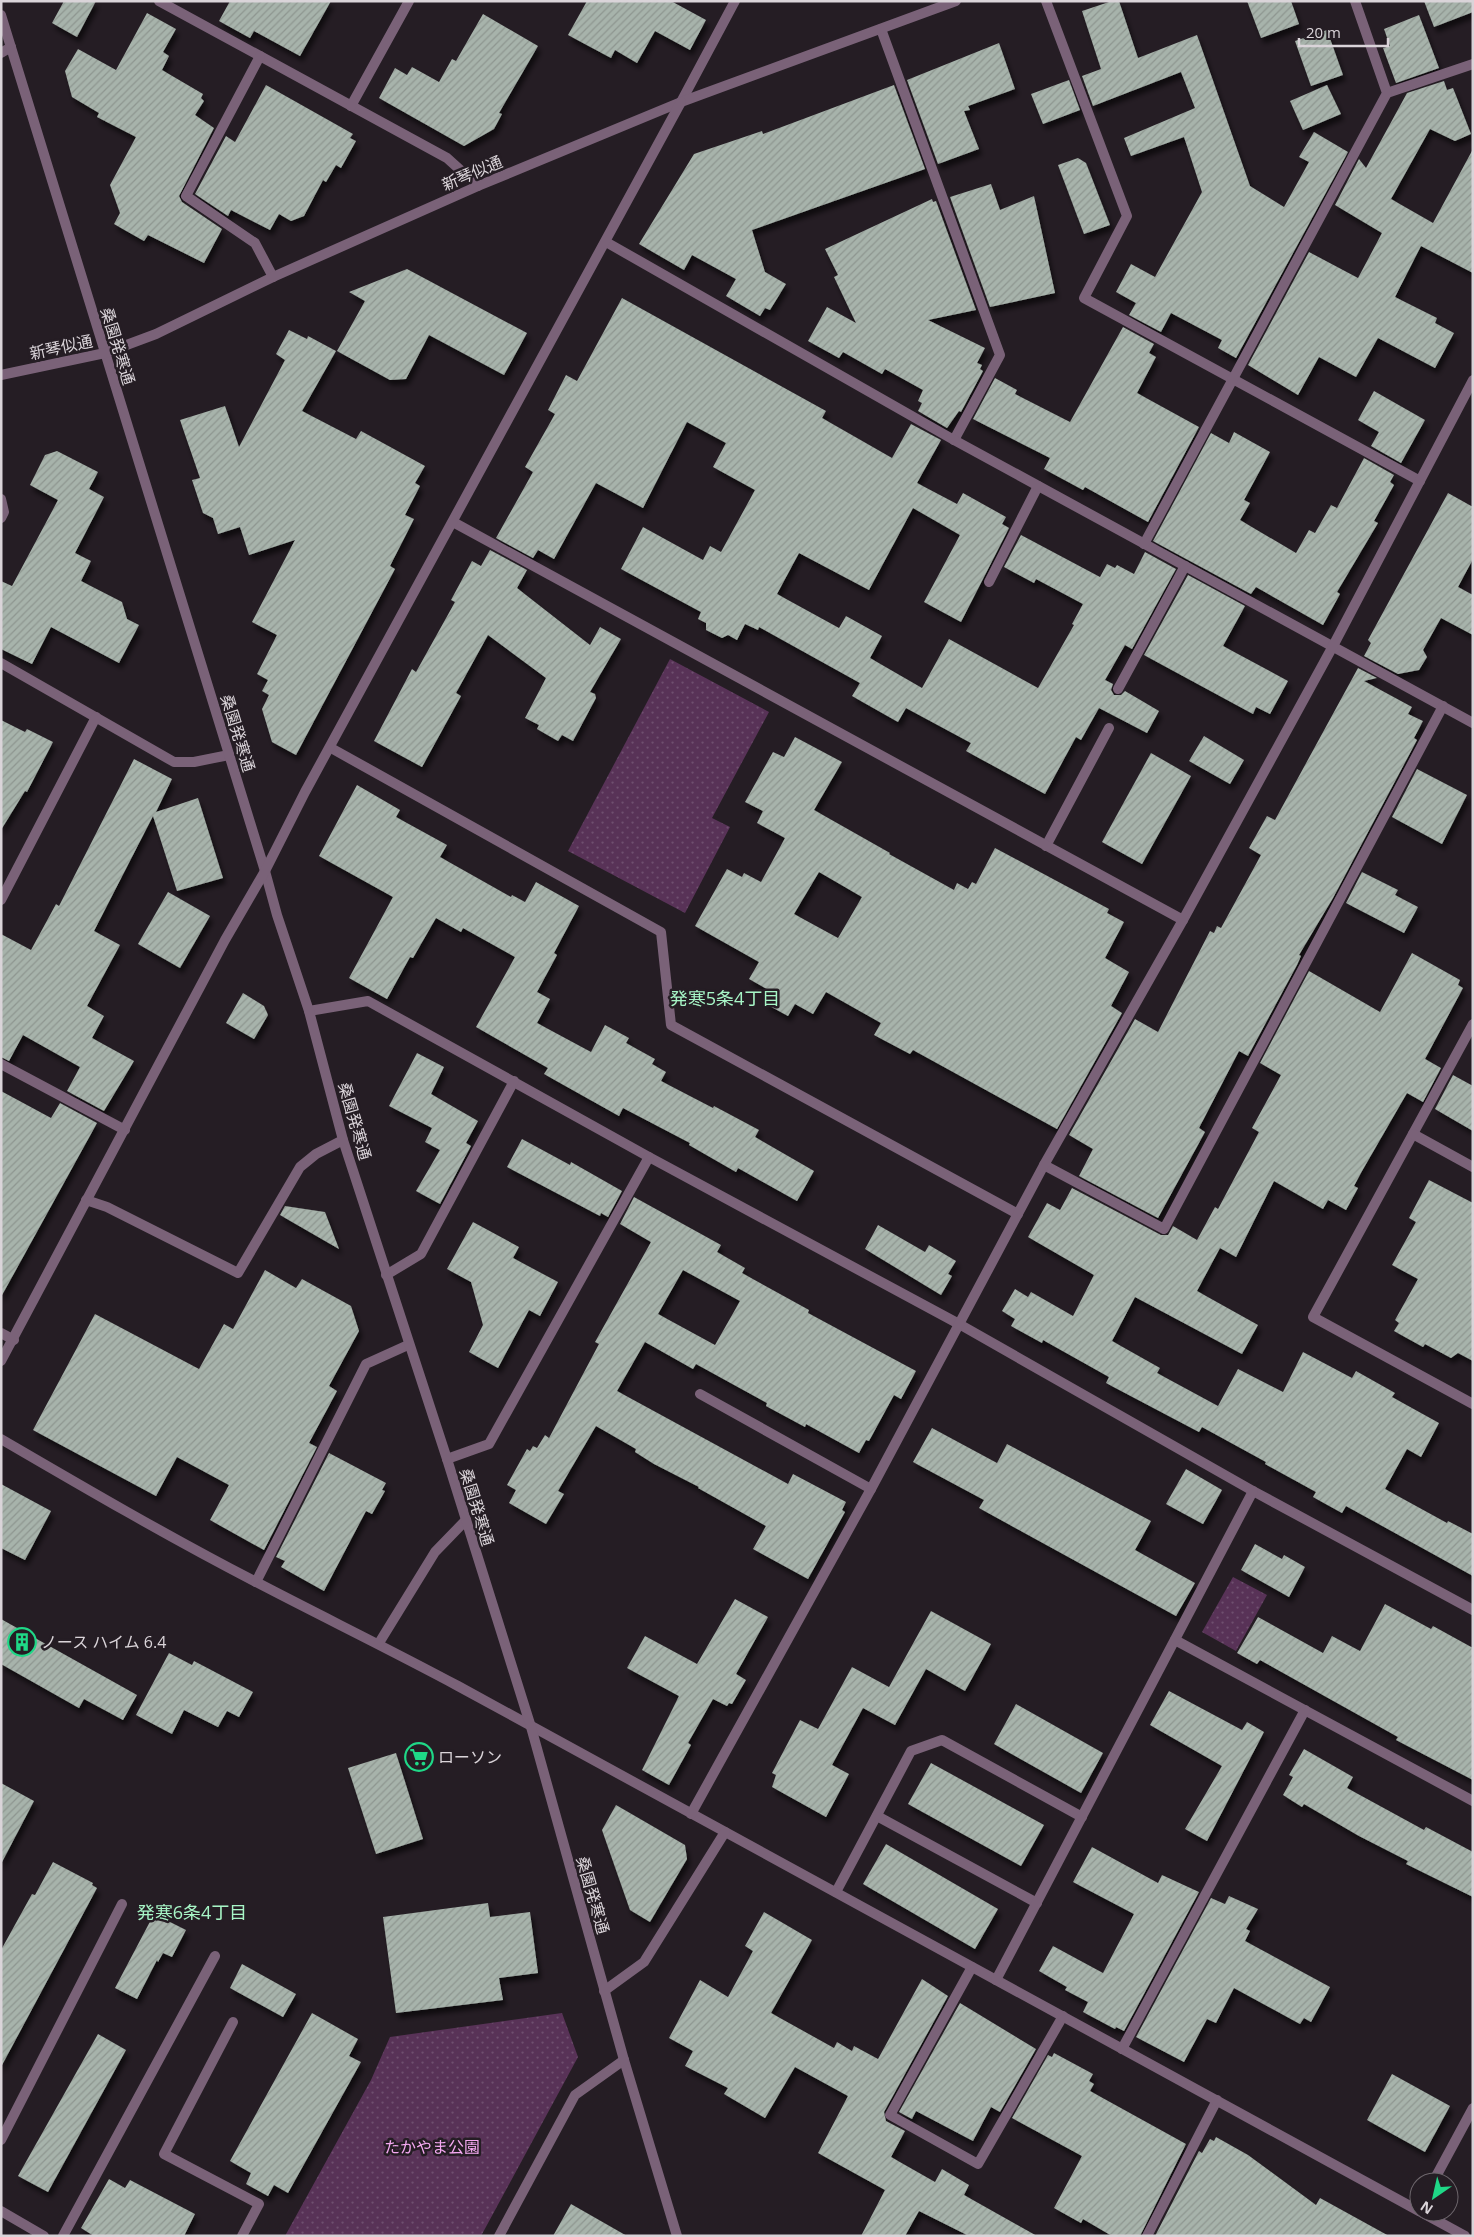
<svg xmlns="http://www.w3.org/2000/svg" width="1474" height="2237" font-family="'Open Sans','Noto Sans JP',sans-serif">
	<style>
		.park { fill: url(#park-dots) }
		.building { fill: url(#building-hatch); fill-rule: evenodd; filter: url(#shadow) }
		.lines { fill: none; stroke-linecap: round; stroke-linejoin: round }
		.service { stroke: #7a6278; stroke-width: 10 }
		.minor { stroke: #7a6278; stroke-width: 10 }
		.tertiary { stroke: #7a6278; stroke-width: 10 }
		.labels { text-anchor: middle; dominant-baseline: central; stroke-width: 5; stroke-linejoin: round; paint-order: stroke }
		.street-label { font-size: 16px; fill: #dad4d9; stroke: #251d24 }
		.poi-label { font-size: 16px; fill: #dad4d9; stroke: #251d24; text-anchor: start }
		.park-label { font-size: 16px; fill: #f5a9f2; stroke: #251d24 }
		.neighbourhood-label { font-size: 18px; fill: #a7f5c6; stroke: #251d24 }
	</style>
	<defs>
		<pattern id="park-dots" width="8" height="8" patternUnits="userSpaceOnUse" patternTransform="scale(1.25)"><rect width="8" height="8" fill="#583257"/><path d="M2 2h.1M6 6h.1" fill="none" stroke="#6f4f6f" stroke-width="1.8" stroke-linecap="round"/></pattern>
		<pattern id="building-hatch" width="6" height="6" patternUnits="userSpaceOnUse" patternTransform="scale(1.25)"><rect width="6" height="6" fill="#a7b3ab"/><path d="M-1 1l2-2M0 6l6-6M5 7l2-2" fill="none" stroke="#8e9690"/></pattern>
		<filter id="shadow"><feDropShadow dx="3" dy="5.5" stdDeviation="2.5" flood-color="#0009"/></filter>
	</defs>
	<rect width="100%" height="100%" fill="#251d24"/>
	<g class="park">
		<path d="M670,659L769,712L712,818L730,827L685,913L568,851Z"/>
		<path d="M1233,1577L1267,1595L1236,1651L1202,1632Z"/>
		<path d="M562,2013L578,2057L481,2236H285L371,2080L390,2037Z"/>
	</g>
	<g class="building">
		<path d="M64,1H96L77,37L52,23Z"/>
		<path d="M230,1H331L300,56L254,31L250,38L219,21Z"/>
		<path d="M587,1H671L706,20L690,50L655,31L637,63L615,50L611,58L568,35Z"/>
		<path d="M1112,1H1119L1138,58L1197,35L1250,186L1284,207L1309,162L1299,157L1314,132L1348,152L1236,358L1218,348L1222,340L1171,313L1161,332L1129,315L1136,303L1116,292L1131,264L1155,277L1202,192L1184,137L1131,156L1124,138L1195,108L1181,72L1093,106L1082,76L1101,69L1082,11Z"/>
		<path d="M1247,1H1291L1299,24L1261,38Z"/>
		<path d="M1424,1H1473V12L1434,27Z"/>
		<path d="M147,13L176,29L163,52L169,56L162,70L203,94L201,98L204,101L195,115L214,128L179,196L182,202L222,229L204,263L148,235L144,241L114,224L120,213L110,185L136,137L97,117L99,113L72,97L65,71L78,49L116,70Z"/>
		<path d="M483,14L538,46L499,113L502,114L494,129L464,146L379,98L395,68L407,75L412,67L439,82L452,59L456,61Z"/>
		<path d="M1419,15L1439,68L1396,83L1383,48L1390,46L1384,29Z"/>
		<path d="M1327,30L1343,75L1311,86L1295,41Z"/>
		<path d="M999,43L1015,89L968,106L970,110L964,111L979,149L938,164L907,80Z"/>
		<path d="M1069,80L1080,110L1043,124L1031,94Z"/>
		<path d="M1444,81L1447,90L1453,88L1471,134L1455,141L1430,129L1391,199L1433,223L1473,149V273L1421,246L1395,297L1437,318L1435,323L1454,333L1435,368L1378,338L1356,377L1319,357L1298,395L1248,365L1309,252L1358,278L1382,233L1335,205L1359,159L1366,168L1407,93Z"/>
		<path d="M266,85L353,134L350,138L356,141L341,168L336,165L326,182L323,180L304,216L291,221L279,214L270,230L231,210L228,216L195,194L226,136L235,142Z"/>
		<path d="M894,85L925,169L752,230L765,272L786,284L770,310L765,308L760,316L726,296L736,279L692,255L684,270L639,244L694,154L762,131L763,134Z"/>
		<path d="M1327,85L1341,114L1303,130L1290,101Z"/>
		<path d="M1078,158L1086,163L1110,225L1084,234L1058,165Z"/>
		<path d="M991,184L1000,210L1034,196L1055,293L990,307L950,197Z"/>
		<path d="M932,199L933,202L936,201L976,310L928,320L985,348L977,363L982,365L980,369L983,371L961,412L959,411L947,428L918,411L922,403L918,401L923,390L885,369L882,374L843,352L839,358L808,341L827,307L856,323L834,277L838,275L825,249Z"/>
		<path d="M407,269L527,333L504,375L429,335L406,379L390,380L337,351L365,301L349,292Z"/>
		<path d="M622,298L826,411L822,418L892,458L911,424L941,440L917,483L957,504L963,493L1006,517L1002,524L1009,528L961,622L924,602L960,535L913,508L869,590L799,553L777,594L839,628L846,616L882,636L870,658L922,688L949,639L1038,688L1074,625L1072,624L1083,604L1036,579L1034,583L1004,567L1021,535L1100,577L1107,564L1115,568L1117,565L1134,574L1145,552L1176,569L1132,649L1125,645L1105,680L1113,684L1111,690L1114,695H1121L1125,691L1159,711L1147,733L1099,708L1081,740L1076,737L1045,794L966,751L971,743L906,708L898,722L852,696L860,683L759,627L758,630L745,624L737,640L728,635L722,638L706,630V623L698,619L701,612L621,569L643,527L703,560L710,546L721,552L755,490L713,467L726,443L687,422L643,508L596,483L554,559L538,550L533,558L496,538L533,472L525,467L555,414L548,410L566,375L577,381Z"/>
		<path d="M1123,327L1154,344L1149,353L1156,357L1137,393L1199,427L1148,522L1085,487L1083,490L1044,469L1050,458L973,419L995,378L1017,390L1015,394L1070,422Z"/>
		<path d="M289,330L307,339L308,336L336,351L302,411L356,439L361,431L425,466L415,483L420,486L405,515L414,519L390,566L395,569L296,755L272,742L262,709L269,695L262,691L268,680L257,674L277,635L252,622L295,540L249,555L240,527L218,534L213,518L203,513L192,480L200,478L180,420L225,406L239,447L285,360L276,354Z"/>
		<path d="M1374,391L1425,420L1401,463L1371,446L1379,432L1358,420Z"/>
		<path d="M1234,432L1270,452L1244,500L1250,503L1240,520L1296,553L1309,530L1315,533L1331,505L1337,508L1364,458L1394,475L1390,482L1394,485L1374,521L1378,523L1337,592L1340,594L1323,625L1256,587L1251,594L1153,541L1211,433L1229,443Z"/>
		<path d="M57,451L98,472L89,489L104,497L75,553L91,561L81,581L122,602L127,619L139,625L119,663L51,627L32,664L1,649V581L12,586L58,500L30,485L45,455Z"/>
		<path d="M1448,493L1473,507V559L1458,587L1473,595V635L1441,618L1423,650L1427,657L1419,670L1398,674L1364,656L1371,643L1368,640Z"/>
		<path d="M490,550L527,570L517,588L590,645L600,627L621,639L590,692L595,694L596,698L573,741L562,735L558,741L537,729L539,725L525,718L546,678L488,635L456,693L461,696L422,767L374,741L412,669L416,672L455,602L451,600L472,561L481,566Z"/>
		<path d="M1188,575L1245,606L1223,646L1288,681L1270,714L1256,707L1253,714L1144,655Z"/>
		<path d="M1358,668L1377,678L1364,681L1412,707L1408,714L1423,721L1414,738L1417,740L1333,898L1299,955L1301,956L1297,965L1248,1056L1239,1051L1199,1128L1205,1132L1158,1218L1079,1176L1093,1149L1069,1135L1135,1019L1158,1032L1210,931L1214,933L1217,926L1221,928L1261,855L1249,848L1267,816L1275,820Z"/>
		<path d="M1,720L25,732L27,729L53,742L27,792L25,791L1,830Z"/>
		<path d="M1204,736L1244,760L1230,784L1189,761Z"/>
		<path d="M795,737L842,762L814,810L890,853L889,854L954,890L957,883L968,889L972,882L976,884L995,848L1109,909L1107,913L1124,922L1105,958L1129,972L1111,1006L1122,1013L1057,1129L913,1050L910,1054L874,1035L881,1023L826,992L813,1014L795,1004L788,1016L766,1004L772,992L749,979L759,962L695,926L727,869L742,877L744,873L761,882L785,838L757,823L763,811L745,802L773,752L784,757ZM819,872L862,897L838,938L794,914Z"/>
		<path d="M1151,753L1191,776L1142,864L1102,842Z"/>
		<path d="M134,759L172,779L156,812L198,798L223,878L177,891L153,816L94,931L120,945L87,1006L104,1016L92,1038L134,1061L104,1111L67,1091L80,1067L23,1035L9,1061L1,1057V934L31,950L56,904L59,906Z"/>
		<path d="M1417,769L1467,795L1442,844L1392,817Z"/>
		<path d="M357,785L400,810L396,817L447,845L440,857L511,897L512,895L525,902L536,882L579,906L554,953L557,955L537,992L550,999L537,1023L591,1052L605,1025L629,1038L626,1043L655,1059L652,1064L666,1072L661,1081L713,1108L714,1106L759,1130L755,1137L814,1171L797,1201L738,1168L736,1172L689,1145L690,1143L623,1108L619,1116L544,1074L548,1068L476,1027L515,957L463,928L461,932L436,918L413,958L410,957L387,999L349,978L393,897L319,856Z"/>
		<path d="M1362,872L1398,890L1395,895L1418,907L1404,933L1346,903Z"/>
		<path d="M168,892L210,916L180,968L138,944Z"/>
		<path d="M1412,953L1460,980L1458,985L1463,988L1425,1059L1441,1068L1423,1102L1407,1093L1362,1171L1354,1186L1358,1188L1346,1210L1328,1200L1323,1209L1274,1181L1236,1257L1220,1248L1197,1291L1258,1325L1242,1354L1135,1297L1112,1341L1160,1368L1157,1373L1218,1406L1238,1369L1283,1392L1303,1352L1352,1378L1356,1371L1395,1393L1392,1397L1439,1423L1421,1457L1407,1449L1385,1489L1447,1523L1448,1521L1473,1534V1576L1346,1506L1342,1513L1313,1497L1316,1492L1265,1464L1266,1462L1202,1427L1199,1432L1106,1383L1109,1377L1043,1340L1042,1343L1011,1326L1015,1319L1002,1311L1015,1289L1028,1297L1031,1292L1073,1316L1094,1275L1028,1237L1047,1203L1060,1210L1072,1188L1161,1235H1168L1173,1226L1197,1240L1215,1207L1218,1209L1259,1132L1252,1128L1281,1075L1260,1063L1309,971L1380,1012Z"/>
		<path d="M243,993L264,1006L268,1015L254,1039L226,1023Z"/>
		<path d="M417,1053L444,1067L431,1094L478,1121L466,1143L471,1146L440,1204L416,1191L440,1150L425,1142L432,1128L389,1106Z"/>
		<path d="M1453,1075L1473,1086V1131L1435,1109Z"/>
		<path d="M1,1091L51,1118L60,1103L97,1123L1,1297Z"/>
		<path d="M522,1139L570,1165L571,1162L622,1191L608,1217L601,1213L600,1216L507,1167Z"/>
		<path d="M1429,1180L1473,1203V1361L1458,1353L1451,1358L1425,1344L1423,1347L1394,1331L1399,1323L1395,1320L1418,1279L1392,1265L1416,1222L1409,1218Z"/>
		<path d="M634,1197L721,1245L717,1252L745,1268L742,1273L809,1310L808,1313L916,1371L901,1399L894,1395L869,1441L866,1440L859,1453L806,1424L805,1427L766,1406L767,1403L696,1364L693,1369L645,1342L617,1391L788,1484L793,1474L846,1502L842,1510L845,1512L808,1579L753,1549L766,1526L698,1488L699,1487L654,1464L635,1452L636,1449L596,1426L558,1491L564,1494L546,1524L509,1503L516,1490L507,1485L527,1449L530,1451L533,1446L537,1448L545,1435L549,1438L599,1344L595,1342L651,1242L620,1224ZM683,1270L740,1301L715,1345L658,1314Z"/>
		<path d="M285,1206L325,1212L339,1249L280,1215Z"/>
		<path d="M473,1222L519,1247L513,1258L558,1282L540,1316L529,1310L498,1368L469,1352L483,1325L471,1282L447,1269Z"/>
		<path d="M878,1225L925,1252L929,1245L956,1261L948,1274L952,1276L941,1295L865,1249Z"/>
		<path d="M265,1270L296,1288L302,1279L351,1306L359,1331L329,1386L337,1391L309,1443L317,1447L264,1550L210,1520L229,1485L177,1457L156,1496L33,1430L95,1314L199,1369L224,1324L233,1329Z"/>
		<path d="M932,1428L997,1463L1007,1444L1151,1521L1135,1550L1195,1583L1176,1616L979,1508L984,1500L913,1462Z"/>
		<path d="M329,1453L386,1483L382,1490L385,1491L372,1514L366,1511L324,1591L281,1567L285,1561L276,1557Z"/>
		<path d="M1186,1469L1222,1490L1203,1524L1166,1504Z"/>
		<path d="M1,1484L51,1511L25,1560L1,1548Z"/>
		<path d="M1255,1544L1282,1559L1284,1555L1305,1567L1289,1597L1241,1570Z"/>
		<path d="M735,1599L768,1617L736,1674L746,1680L732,1704L729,1703L727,1706L713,1699L688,1743L691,1745L669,1785L642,1770L679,1696L627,1668L645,1636L697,1664Z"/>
		<path d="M1385,1604L1431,1629L1433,1626L1473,1648V1780L1396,1740L1398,1737L1260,1660L1257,1664L1237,1653L1258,1617L1323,1653L1332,1636L1360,1651Z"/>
		<path d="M931,1611L991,1644L965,1691L926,1669L895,1725L863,1708L832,1765L849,1774L826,1817L772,1787L776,1775L772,1773L800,1720L818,1729L852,1667L889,1687Z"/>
		<path d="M1,1619L137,1695L123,1720L84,1699L79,1708L1,1664Z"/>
		<path d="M169,1653L192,1665L194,1661L253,1692L239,1717L227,1711L218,1727L184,1710L172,1734L136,1715Z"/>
		<path d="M1169,1691L1242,1730L1247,1722L1264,1732L1207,1841L1185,1829L1222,1766L1150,1725Z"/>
		<path d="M1016,1704L1103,1753L1081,1793L994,1744Z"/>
		<path d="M1304,1749L1353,1777L1347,1788L1424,1830L1426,1827L1473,1852V1897L1406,1864L1408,1861L1359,1836L1304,1804L1302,1807L1283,1795L1293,1777L1289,1775Z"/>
		<path d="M396,1753L423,1839L376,1854L348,1768Z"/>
		<path d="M931,1763L1044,1825L1021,1866L908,1804Z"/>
		<path d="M1,1783L34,1801L1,1864Z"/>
		<path d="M616,1805L685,1845L687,1859L650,1922L630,1910L602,1830Z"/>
		<path d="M886,1844L998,1909L975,1949L863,1884Z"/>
		<path d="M1092,1847L1158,1883L1162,1875L1199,1892L1124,2031L1116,2027L1115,2029L1083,2012L1088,2002L1065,1990L1067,1987L1039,1971L1053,1946L1103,1973L1134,1914L1073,1882Z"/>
		<path d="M53,1862L93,1883L92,1885L97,1888L1,2067V1950L32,1894L35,1895Z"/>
		<path d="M1229,1896L1258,1909L1246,1929L1250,1931L1245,1941L1330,1987L1311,2022L1304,2018L1300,2024L1234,1988L1216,2023L1207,2019L1184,2062L1136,2037L1211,1898L1225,1904Z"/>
		<path d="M488,1903L490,1917L530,1912L538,1973L499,1978L503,2000L396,2013L383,1917Z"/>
		<path d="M764,1912L812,1940L771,2013L834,2048L837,2042L852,2051L854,2046L878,2059L922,1979L948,1996L884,2112L886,2121L905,2131L891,2157L935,2182L942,2169L969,2185L964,2195L1037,2236H969L919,2211L905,2236H861L885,2190L818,2153L848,2096L795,2067L765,2118L724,2094L728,2088L685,2066L693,2051L669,2038L700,1980L728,1997L753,1951L745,1946Z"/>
		<path d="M154,1914L186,1930L172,1957L163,1953L158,1962L157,1960L137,1999L115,1988Z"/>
		<path d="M242,1964L296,1994L283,2017L230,1988Z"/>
		<path d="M960,2003L1036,2049L1000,2112L991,2107L973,2141L916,2111L912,2119L899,2112Z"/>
		<path d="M312,2013L358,2039L349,2056L361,2062L288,2193L274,2185L268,2196L246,2184L251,2173L230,2161Z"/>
		<path d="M98,2034L126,2050L48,2192L18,2176Z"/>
		<path d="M1054,2053L1093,2074L1089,2081L1094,2084L1090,2091L1186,2144L1140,2236H1112L1083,2219L1081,2223L1054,2208L1082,2156L1012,2118L1048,2055L1052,2057Z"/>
		<path d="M1392,2074L1450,2106L1425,2152L1367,2120Z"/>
		<path d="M1216,2137L1248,2155L1316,2205L1320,2198L1389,2236H1155L1199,2151L1202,2153L1210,2139L1214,2141Z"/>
		<path d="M109,2179L125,2188L130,2180L195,2214L184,2236H94L81,2228Z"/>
		<path d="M571,2204L627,2236H553Z"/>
	</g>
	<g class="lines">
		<g class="service">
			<path d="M989,582L1038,486"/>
			<path d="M1118,689L1185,566"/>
			<path d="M1046,846L1109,728"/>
			<path d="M877,1816L1037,1903"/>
			<path d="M836,1892L911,1751L942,1740L1082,1817"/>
			<path d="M972,1967L890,2115L978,2164L1063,2016"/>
			<path d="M233,2022L164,2154L259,2204L242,2236"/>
			<path d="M1,2140L122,1904"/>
			<path d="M63,2236L215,1956"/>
			<path d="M1147,2236L1217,2100"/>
		</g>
		<g class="minor">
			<path d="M159,1L447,158L478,186"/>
			<path d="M1046,1L1127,216L1084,298L1420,481"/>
			<path d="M881,29L1000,355L954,440"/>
			<path d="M1,53L11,47"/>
			<path d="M260,56L186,196L255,243L273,277"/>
			<path d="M1387,93L1473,64"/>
			<path d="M681,102L735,1"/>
			<path d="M351,106L409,1"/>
			<path d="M606,242L954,440L1473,723"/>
			<path d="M1,499L4,512L1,518"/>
			<path d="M453,522L1183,920"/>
			<path d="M1144,544L1387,93L1355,1"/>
			<path d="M1,663L174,762H194L229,755"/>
			<path d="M331,748L661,932L671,1025L1018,1214"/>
			<path d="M1,900L96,717"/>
			<path d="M309,1011L368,1001L649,1157L959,1324L1253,1491L1473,1610"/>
			<path d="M1473,1024L1313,1317L1473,1404"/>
			<path d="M1,1064L125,1130"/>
			<path d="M1413,1134L1473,1167"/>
			<path d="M1044,1165L1164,1229L1443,706"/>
			<path d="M86,1200L107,1207L238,1273L300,1167L316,1154L343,1140"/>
			<path d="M386,1275L421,1254L514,1081"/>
			<path d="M1,1333L14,1340"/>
			<path d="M700,1394L871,1489"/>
			<path d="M1,1439C85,1488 169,1537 256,1582C323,1617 391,1650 458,1686L1419,2211"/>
			<path d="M447,1459L489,1444L649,1157"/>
			<path d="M256,1582L366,1364L408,1345"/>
			<path d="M1175,1640L1473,1801"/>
			<path d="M379,1643L435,1552L466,1520"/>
			<path d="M691,1814L871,1489L1044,1165L1183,920L1333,646L1473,380"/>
			<path d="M996,1980L1253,1491"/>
			<path d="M604,1991L644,1962L725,1832"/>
			<path d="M1122,2049L1305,1710"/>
			<path d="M1433,2182L1473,2108"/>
			<path d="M1,2211L44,2236"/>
			<path d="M1421,2212L1465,2236"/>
			<path d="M499,2236L575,2095L624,2060"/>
		</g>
		<g class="tertiary">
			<path d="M1,15L265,871L277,915L309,1011L343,1140L447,1459L531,1727L624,2060L677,2236"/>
			<path d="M1,375L105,353L156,334L273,277L478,186L681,102L956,1"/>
			<path d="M1,1361L225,940L265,871L305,792L681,102"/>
		</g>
	</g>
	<defs>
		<symbol id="building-ring" viewBox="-11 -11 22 22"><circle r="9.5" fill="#251d24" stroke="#1fd887" stroke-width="1.5"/><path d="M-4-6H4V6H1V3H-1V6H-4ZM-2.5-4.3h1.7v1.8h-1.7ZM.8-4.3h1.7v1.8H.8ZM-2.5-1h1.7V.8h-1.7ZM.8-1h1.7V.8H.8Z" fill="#1fd887"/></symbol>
		<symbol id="supermarket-ring" viewBox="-11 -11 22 22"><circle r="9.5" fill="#251d24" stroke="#1fd887" stroke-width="1.5"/><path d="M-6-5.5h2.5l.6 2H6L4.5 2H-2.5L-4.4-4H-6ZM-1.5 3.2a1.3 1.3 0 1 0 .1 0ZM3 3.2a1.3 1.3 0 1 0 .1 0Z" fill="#1fd887"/></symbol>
	</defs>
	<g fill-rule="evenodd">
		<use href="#building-ring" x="6" y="1626" width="32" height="32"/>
		<use href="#supermarket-ring" x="403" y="1741" width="32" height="32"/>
	</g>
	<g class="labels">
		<g class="street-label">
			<text transform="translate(472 173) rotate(-23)">新琴似通</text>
			<text transform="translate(118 346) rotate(73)">桑園発寒通</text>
			<text transform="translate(61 347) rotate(-12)">新琴似通</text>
			<text transform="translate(238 733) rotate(73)">桑園発寒通</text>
			<text transform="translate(355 1121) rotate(74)">桑園発寒通</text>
			<text transform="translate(477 1507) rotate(73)">桑園発寒通</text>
			<text transform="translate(593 1895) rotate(74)">桑園発寒通</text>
		</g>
		<g class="poi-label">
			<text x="41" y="1642">ノース ハイム 6.4</text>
			<text x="438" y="1757">ローソン</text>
		</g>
		<g class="park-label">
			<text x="432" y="2147">たかやま公園</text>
		</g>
		<g class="neighbourhood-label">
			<text x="725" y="998">発寒5条4丁目</text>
			<text x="192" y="1912">発寒6条4丁目</text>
		</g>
	</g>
	<rect width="1474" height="2237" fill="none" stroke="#dad4d9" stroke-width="5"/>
	<g transform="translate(1434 2197) rotate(214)"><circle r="24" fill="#251d24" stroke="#6d666c"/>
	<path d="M0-4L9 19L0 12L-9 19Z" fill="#1fd887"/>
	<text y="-8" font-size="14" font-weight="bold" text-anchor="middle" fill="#dad4d9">N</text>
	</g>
	<path d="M1299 38v8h89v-8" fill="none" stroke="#dad4d9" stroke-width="2.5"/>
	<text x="1306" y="38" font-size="15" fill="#dad4d9" stroke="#251d24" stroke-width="4" paint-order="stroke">20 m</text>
</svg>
